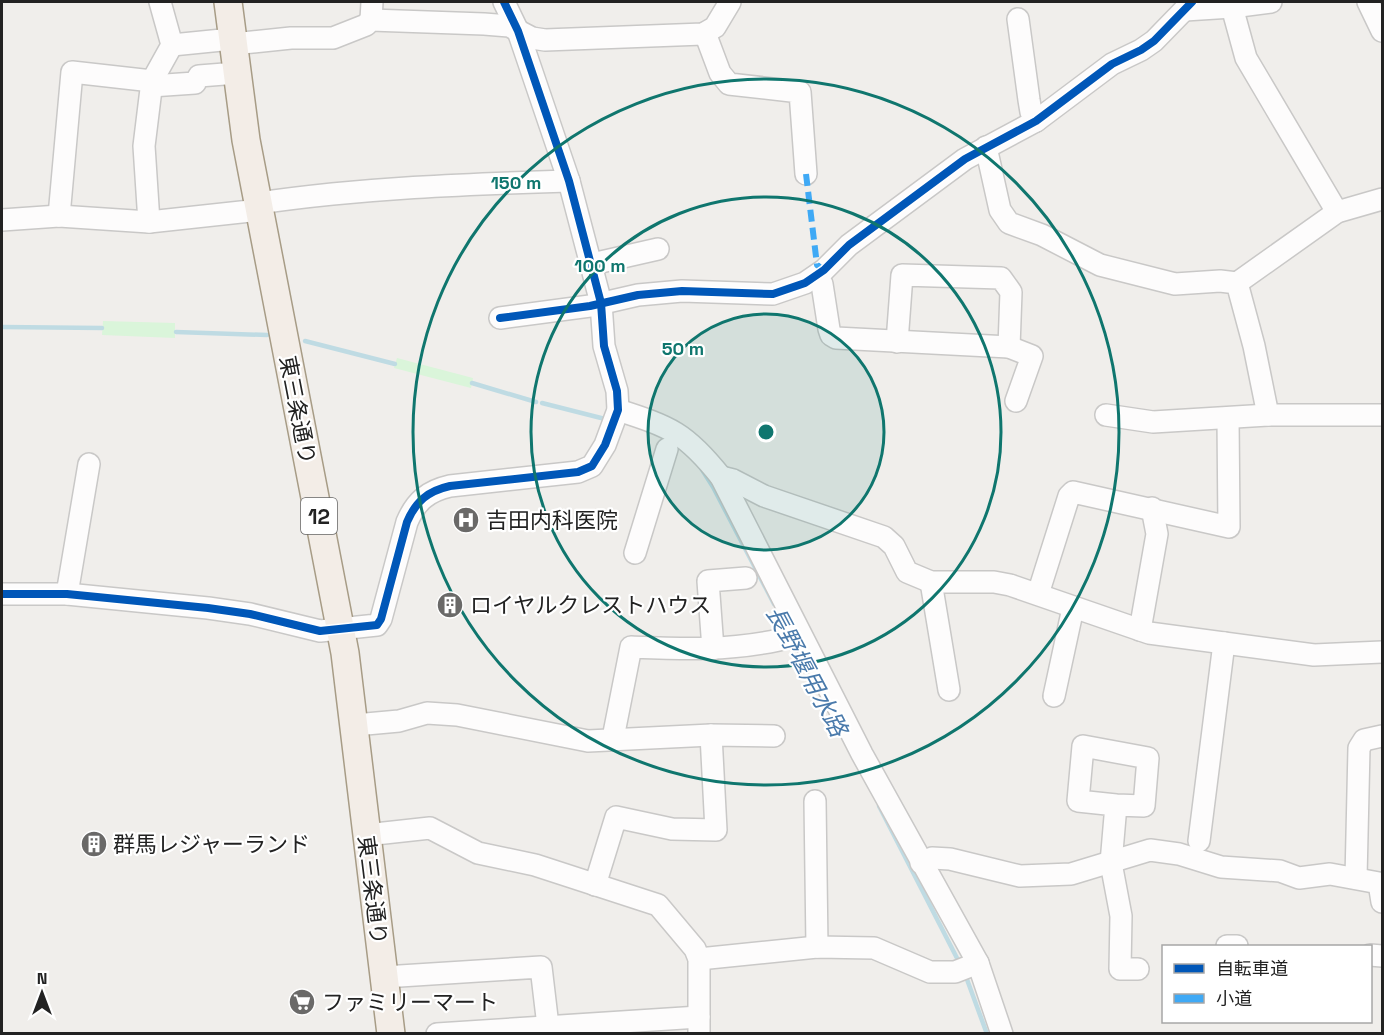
<svg xmlns="http://www.w3.org/2000/svg" width="1384" height="1035" font-family="'Space Grotesk','Noto Sans JP',sans-serif">
	<style>
		.park { fill: #daf5da }
		.lines { fill: none; stroke-linecap: round; stroke-linejoin: round }
		.stream { stroke: #bfdbe3; stroke-width: 4.5 }
		.minor-casing { stroke: #c9c8c7; stroke-width: 24 }
		.major-casing { stroke: #a79c86; stroke-width: 30 }
		.minor { stroke: #fdfcfc; stroke-width: 21 }
		.major { stroke: #f3ede7; stroke-width: 27 }
		.quiet { stroke: #3fa9f5; stroke-width: 6; stroke-dasharray: 12 6; stroke-linecap: butt }
		.cycleway-casing { stroke: #fff; stroke-width: 11 }
		.cycleway { stroke: #0057b8; stroke-width: 8 }
		.ring { fill: none; stroke: #0f766e; stroke-width: 3 }
		.labels { text-anchor: middle; dominant-baseline: central; stroke-width: 4.5; stroke-linejoin: round; paint-order: stroke }
		.shield { fill: #fff; stroke: #646464; stroke-width: 1.5 }
		.shield-label { font-size: 21px; font-weight: bold; fill: #222 }
		.street-label { font-size: 22px; fill: #222; stroke: #fff }
		.poi-label { font-size: 22px; fill: #222; stroke: #fff; text-anchor: start }
		.water-label { font-size: 24px; font-style: italic; fill: #4a7aab; stroke: #fff }
		.centre { fill: #0f766e; stroke: #fff; stroke-width: 3 }
		.ring-label { font-size: 18px; text-anchor: middle; font-weight: bold; fill: #0f766e; stroke: #fff; stroke-width: 4.5; stroke-linejoin: round; paint-order: stroke }
	</style>
	<rect width="100%" height="100%" fill="#f0eeeb"/>
	<g class="park">
		<path d="M103,321L175,323V338L102,335Z"/>
		<path d="M397,358L473,378L471,388L394,368Z"/>
	</g>
	<g class="lines">
		<g class="stream">
			<path d="M2,327L102,328"/>
			<path d="M176,332L267,335"/>
			<path d="M305,341L395,364"/>
			<path d="M472,383L536,402"/>
			<path d="M542,403L609,420"/>
			<path d="M701,468L713,487L774,604"/>
			<path d="M879,806L960,964"/>
			<path d="M965,974L987,1034"/>
		</g>
		<defs>
			<g id="minor">
				<path d="M1368,2L1382,31"/>
				<path d="M1232,7L1246,58L1337,212"/>
				<path d="M1185,10L1232,7L1271,2"/>
				<path d="M1018,19L1029,100L1031,112L1036,121"/>
				<path d="M371,20L372,2"/>
				<path d="M705,33L720,73L729,84L800,92L806,174"/>
				<path d="M233,44L291,38H333L366,25L371,20L484,24L509,26L532,38L545,40L703,34L715,27L730,2"/>
				<path d="M172,45L232,39"/>
				<path d="M151,86L195,83L199,76L237,73"/>
				<path d="M986,147L1000,210L1009,223L1042,235L1100,265L1175,284L1220,281L1237,283L1254,346L1268,415H1382"/>
				<path d="M259,203C362,188 465,184 569,181"/>
				<path d="M59,216L72,72L152,81"/>
				<path d="M2,220L59,216L149,222L260,210"/>
				<path d="M149,222L144,146L152,81L172,45L160,2"/>
				<path d="M592,264L658,249"/>
				<path d="M816,277L822,284L829,329L831,335L836,338L1009,347L1032,356L1016,401"/>
				<path d="M1237,283L1337,212L1382,199"/>
				<path d="M500,318L590,306L638,295L682,291L773,294L805,283L824,270L849,245L965,159L1036,121L1112,64L1141,50L1154,41L1192,2"/>
				<path d="M897,342L902,275L1001,278L1011,292L1009,347"/>
				<path d="M618,410C671,427 686,433 721,477L862,754L978,963L1002,1034"/>
				<path d="M1106,415L1153,422L1268,415"/>
				<path d="M721,477L733,480L764,496L884,537L894,546L907,572L931,582H994L1010,585L1149,633L1314,655L1382,652"/>
				<path d="M635,553L667,449"/>
				<path d="M931,582L949,690"/>
				<path d="M2,594H67L208,608L250,614L320,631L377,625L381,619L407,522C416,501 428,491 450,486L578,472L592,466L605,445L618,410L617,391L604,346L601,303L569,181L518,31L504,2"/>
				<path d="M67,594L89,464"/>
				<path d="M1038,594L1069,496L1073,492L1229,527L1228,418"/>
				<path d="M1140,630L1157,534L1152,508"/>
				<path d="M713,649L708,581L746,578"/>
				<path d="M1054,696L1073,608"/>
				<path d="M355,725L399,721L427,713L457,715L588,741L711,735L774,736"/>
				<path d="M613,738L631,647C683,649 727,651 779,640"/>
				<path d="M815,801L817,947"/>
				<path d="M1116,805L1144,806L1148,758L1083,746L1078,801L1116,805L1111,863L1121,916L1120,969H1138"/>
				<path d="M366,835L430,828L478,853L535,865L658,905L695,949L699,959V1034"/>
				<path d="M1199,841L1224,643"/>
				<path d="M921,863L932,858L950,859L1020,876L1071,874L1150,850L1179,854L1221,867L1280,871L1299,878L1330,874L1379,883L1382,902"/>
				<path d="M1356,878L1359,748L1364,740L1382,736"/>
				<path d="M595,885L616,817L672,829L716,830L711,735"/>
				<path d="M1227,946H1237"/>
				<path d="M1370,955L1382,956"/>
				<path d="M699,959L817,947L874,948L930,972H955L978,963"/>
				<path d="M384,977L541,967L548,1026"/>
				<path d="M437,1034L699,1017"/>
			</g>
			<path id="major" d="M228,2L246,140L345,653L391,1034"/>
		</defs>
		<use href="#minor" class="minor-casing"/>
		<use href="#major" class="major-casing"/>
		<use href="#minor" class="minor"/>
		<use href="#major" class="major"/>
		<path class="quiet" d="M806,174L817,265L824,270"/>
		<defs>
			<g id="cycleway">
				<path d="M500,318L590,306L638,295L682,291L773,294L805,283L824,270L849,245L965,159L1036,121L1112,64L1141,50L1154,41L1192,2"/>
				<path d="M2,594H67L208,608L250,614L320,631L377,625L381,619L407,522C416,501 428,491 450,486L578,472L592,466L605,445L618,410L617,391L604,346L601,303L569,181L518,31L504,2"/>
			</g>
		</defs>
		<use href="#cycleway" class="cycleway-casing"/>
		<use href="#cycleway" class="cycleway"/>
	</g>
	<circle cx="766" cy="432" r="118" fill="#0f766e" fill-opacity=".12"/>
	<g class="ring">
		<circle cx="766" cy="432" r="118"/>
		<circle cx="766" cy="432" r="235"/>
		<circle cx="766" cy="432" r="353"/>
	</g>
	<defs>
		<symbol id="hospital-disc" viewBox="-11 -11 22 22"><circle r="9.5" fill="#6a6968" stroke="#fff"/><path d="M-5-5h3v3.5h4V-5h3V5h-3V1.5h-4V5h-3Z" fill="#fff"/></symbol>
		<symbol id="building-disc" viewBox="-11 -11 22 22"><circle r="9.5" fill="#6a6968" stroke="#fff"/><path d="M-4-6H4V6H1V3H-1V6H-4ZM-2.5-4.3h1.7v1.8h-1.7ZM.8-4.3h1.7v1.8H.8ZM-2.5-1h1.7V.8h-1.7ZM.8-1h1.7V.8H.8Z" fill="#fff"/></symbol>
		<symbol id="supermarket-disc" viewBox="-11 -11 22 22"><circle r="9.5" fill="#6a6968" stroke="#fff"/><path d="M-6-5.5h2.5l.6 2H6L4.5 2H-2.5L-4.4-4H-6ZM-1.5 3.2a1.3 1.3 0 1 0 .1 0ZM3 3.2a1.3 1.3 0 1 0 .1 0Z" fill="#fff"/></symbol>
	</defs>
	<g fill-rule="evenodd">
		<use href="#hospital-disc" x="451" y="505" width="30" height="30"/>
		<use href="#building-disc" x="435" y="590" width="30" height="30"/>
		<use href="#building-disc" x="79" y="829" width="30" height="30"/>
		<use href="#supermarket-disc" x="287" y="987" width="30" height="30"/>
	</g>
	<g class="labels">
		<rect class="shield" x="301" y="498" width="36" height="36" rx="4.5"/>
		<g class="shield-label">
			<text x="319" y="516">12</text>
		</g>
		<g class="street-label">
			<text transform="translate(298 410) rotate(79)">東三条通り</text>
			<text transform="translate(373 890) rotate(83)">東三条通り</text>
		</g>
		<g class="poi-label">
			<text x="486" y="520">吉田内科医院</text>
			<text x="470" y="605">ロイヤルクレストハウス</text>
			<text x="113" y="844">群馬レジャーランド</text>
			<text x="322" y="1002">ファミリーマート</text>
		</g>
		<g class="water-label">
			<text transform="translate(807 671) rotate(62)">長野堰用水路</text>
		</g>
	</g>
	<circle cx="766" cy="432" r="9" class="centre"/>
	<g class="ring-label">
		<text x="516" y="189">150 m</text>
		<text x="600" y="272">100 m</text>
		<text x="683" y="355">50 m</text>
	</g>
	<rect width="1384" height="1035" fill="none" stroke="#222222" stroke-width="6"/>
	<rect x="1162" y="945" width="210" height="78" fill="#ffffff" stroke="#a7a7a7" stroke-width="1.5"/>
	<rect x="1174" y="964" width="30" height="9" fill="#0057b8" stroke="#a7a7a7" stroke-width="1.5"/>
	<text x="1216" y="975" font-size="18" fill="#222222">自転車道</text>
	<rect x="1174" y="994" width="30" height="9" fill="#3fa9f5" stroke="#a7a7a7" stroke-width="1.5"/>
	<text x="1216" y="1005" font-size="18" fill="#222222">小道</text>
	<g transform="translate(42 993)" stroke="#ffffff" stroke-width="4.5" paint-order="stroke">
	<path d="M0-4.5L10 22L0 15L-10 22Z" fill="#222222"/>
	<text y="-9" font-size="16" font-weight="bold" text-anchor="middle" fill="#222222">N</text>
	</g>
</svg>
